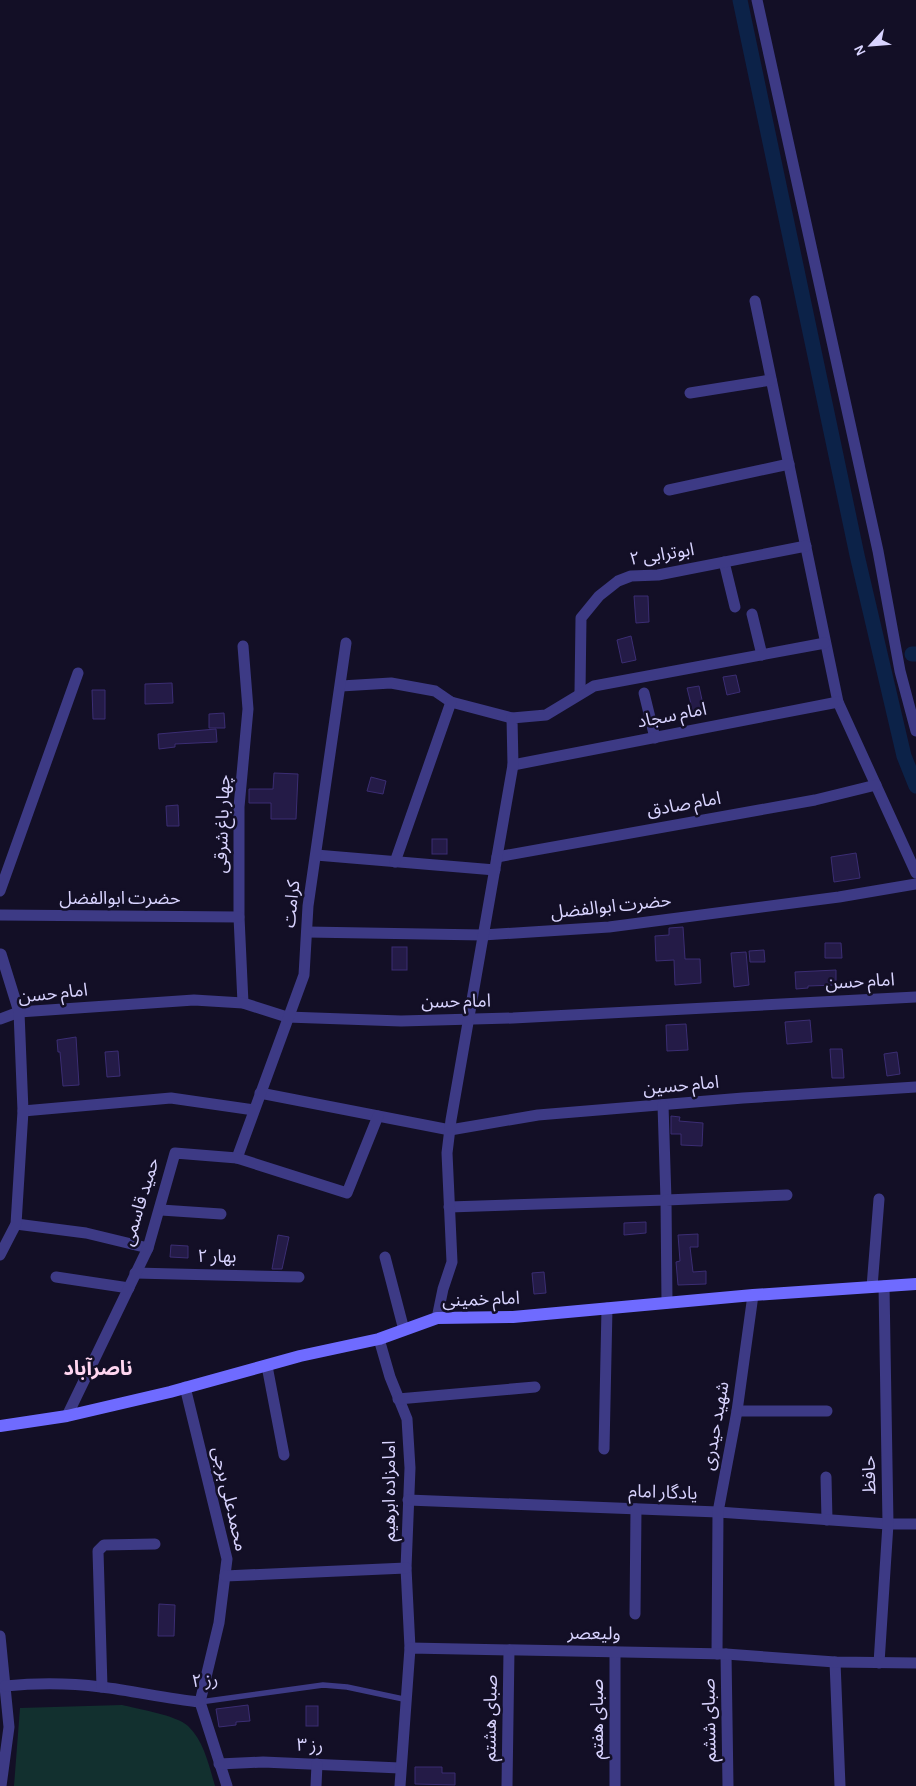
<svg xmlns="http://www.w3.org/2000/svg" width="916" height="1786" font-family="'Alegreya Sans','Noto Sans Arabic',sans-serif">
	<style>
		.green { fill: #12302f }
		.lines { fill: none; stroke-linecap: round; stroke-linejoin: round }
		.canal { stroke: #0c2248; stroke-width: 15 }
		.building { fill: #241b47; stroke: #3b2d73 }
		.lane { stroke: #3d3a85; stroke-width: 5.5 }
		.street { stroke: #3d3a85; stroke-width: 11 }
		.secondary { stroke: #6f6bff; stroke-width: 12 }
		.labels { text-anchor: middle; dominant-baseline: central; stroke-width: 5; stroke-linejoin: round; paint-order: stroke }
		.street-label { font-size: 18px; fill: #d9d4ff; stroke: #130f26 }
		.quarter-label { font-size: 20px; font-weight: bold; fill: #ffd6f0; stroke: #130f26 }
	</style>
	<rect width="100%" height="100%" fill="#130f26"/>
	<path class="green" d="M122,1705C138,1709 176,1715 188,1726C204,1741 209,1766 215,1786H14L20,1708Z"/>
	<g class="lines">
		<g class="canal">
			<path d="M740,0L857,555L904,756L916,786"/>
			<path d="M912,654H916"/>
		</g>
	</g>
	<g class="building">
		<path d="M634,596H648L649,622L636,623Z"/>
		<path d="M631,636L636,660L622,663L617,640Z"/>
		<path d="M736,675L740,692L727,695L723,677Z"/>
		<path d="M172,683L173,703L145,704V684Z"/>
		<path d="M699,686L704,709L693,712L687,688Z"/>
		<path d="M92,690H105V719H93Z"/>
		<path d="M224,713L225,728H209V714Z"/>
		<path d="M216,729L217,742L175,744V747L159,749L158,734Z"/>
		<path d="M274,773L298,774L296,819H271V803H249V789H273Z"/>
		<path d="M371,777L386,781L383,794L367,791Z"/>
		<path d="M178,805L179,826H167L166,806Z"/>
		<rect x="432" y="839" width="15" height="15"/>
		<path d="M856,853L860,878L834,882L831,857Z"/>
		<path d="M683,927L685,959H700L701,983L675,985L674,960L656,961L655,936L669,935V928Z"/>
		<path d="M825,943H841L842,958H825Z"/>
		<rect x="392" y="947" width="15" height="23"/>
		<path d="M764,950L765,962H750L749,951Z"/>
		<path d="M746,952L749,985L734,987L731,953Z"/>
		<path d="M836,970V985L808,986V988L796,989L795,972Z"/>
		<path d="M810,1020L812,1042L787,1044L785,1022Z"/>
		<path d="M686,1024L688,1050L667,1051L666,1025Z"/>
		<path d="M76,1037L79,1085L63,1086L60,1052H58L57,1040Z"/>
		<path d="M830,1049H842L844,1078H832Z"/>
		<path d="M118,1051L120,1076L107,1077L105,1052Z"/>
		<path d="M897,1052L900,1074L887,1076L884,1054Z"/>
		<path d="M671,1116L680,1117L679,1121L703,1123L702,1146L681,1145V1134H671Z"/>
		<path d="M646,1222V1233L624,1235V1223Z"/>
		<path d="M698,1234V1247H690L693,1272L706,1271V1284L678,1285L676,1262L680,1261L678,1235Z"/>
		<path d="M278,1235L289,1237L282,1269H272Z"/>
		<path d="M171,1245L188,1246V1258L170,1257Z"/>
		<path d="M544,1272L546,1293L534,1294L532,1273Z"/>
		<path d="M159,1604L175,1605L174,1636H158Z"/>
		<path d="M248,1705L250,1721L236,1722V1725L219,1727L216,1709Z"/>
		<rect x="306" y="1706" width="12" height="20"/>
		<path d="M415,1767H442V1773H455V1785L415,1784Z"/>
	</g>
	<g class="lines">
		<path class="lane" d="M200,1702L323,1685L347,1687L408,1700"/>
		<g class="street">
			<path d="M757,0L878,551L900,671L916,731"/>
			<path d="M755,301L838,702L916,873"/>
			<path d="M690,393L771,380"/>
			<path d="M669,490L789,464"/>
			<path d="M724,562L735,607"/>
			<path d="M752,614L762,655"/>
			<path d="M243,646L248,709L239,807V917L243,1003"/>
			<path d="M341,686L391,683L435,691L451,702L512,718"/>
			<path d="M580,692L581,618L599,596L618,581L631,576L658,575L806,546"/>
			<path d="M644,693L655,738"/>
			<path d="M513,765L838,702"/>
			<path d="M316,855L495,870"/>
			<path d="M497,857L815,800L876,785"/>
			<path d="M395,862L451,702"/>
			<path d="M0,891L78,673"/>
			<path d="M0,915L239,917"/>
			<path d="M307,932L483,935L609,927L839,897L916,884"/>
			<path d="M0,1019L19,1012L194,1000L243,1003L287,1017L401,1021L513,1018L916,997"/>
			<path d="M260,1093L450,1130L538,1115L743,1098L916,1087"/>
			<path d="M23,1111L171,1098L254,1110"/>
			<path d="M237,1158L304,975L308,906L346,643"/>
			<path d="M449,1207L666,1200L663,1105"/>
			<path d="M161,1210L221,1214"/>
			<path d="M16,1224L86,1233L148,1248"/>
			<path d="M0,1255L16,1224L23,1111L19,1012L1,954"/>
			<path d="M385,1257L404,1330"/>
			<path d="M135,1273L299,1277"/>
			<path d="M56,1277L129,1288"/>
			<path d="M872,1287L879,1199"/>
			<path d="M667,1303L666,1200L787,1195"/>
			<path d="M437,1318L443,1289L452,1262L447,1153L451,1120L513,765L512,718L546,715L594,686L825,643"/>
			<path d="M379,1339L390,1377L407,1419L410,1468L406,1568L410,1648"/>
			<path d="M267,1366L284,1455"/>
			<path d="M185,1387L227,1559L219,1623L200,1702L227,1786"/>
			<path d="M398,1399L535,1387"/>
			<path d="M737,1411H827"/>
			<path d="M67,1416L148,1248L175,1153L237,1158L347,1193L378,1116"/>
			<path d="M604,1449L607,1308"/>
			<path d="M826,1477L827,1520"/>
			<path d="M408,1500L718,1512L888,1524H916"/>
			<path d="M225,1576L406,1568"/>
			<path d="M635,1614L636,1509"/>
			<path d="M0,1636L9,1727L1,1786"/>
			<path d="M615,1652V1786"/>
			<path d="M717,1654L718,1512L737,1411L753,1295"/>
			<path d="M726,1654L728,1786"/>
			<path d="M835,1662L840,1786"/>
			<path d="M879,1663L888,1524L884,1286"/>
			<path d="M5,1686C37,1683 69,1683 101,1687C135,1691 167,1699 200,1702"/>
			<path d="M102,1687L98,1551L104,1545L155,1544"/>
			<path d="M219,1764L263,1762L400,1768"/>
			<path d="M316,1786L317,1764"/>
			<path d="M400,1786L410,1648L726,1654L835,1662L916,1663"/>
			<path d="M507,1786L509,1650"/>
		</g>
		<path class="secondary" d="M0,1426L67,1416L170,1392L300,1356L379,1339L437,1318L513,1317L753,1295L916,1284"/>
	</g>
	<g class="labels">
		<g class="street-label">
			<text transform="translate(662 555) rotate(-9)">ابوترابی ۲</text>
			<text transform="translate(672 716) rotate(-11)">امام سجاد</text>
			<text transform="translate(684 805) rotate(-10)">امام صادق</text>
			<text transform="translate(223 824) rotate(-88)">چهار باغ شرقی</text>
			<text x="120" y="899">حضرت ابوالفضل</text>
			<text transform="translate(292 904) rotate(-84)">کرامت</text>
			<text transform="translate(611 907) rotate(-6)">حضرت ابوالفضل</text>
			<text transform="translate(860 982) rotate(-3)">امام حسن</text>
			<text transform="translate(53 994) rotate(-6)">امام حسن</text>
			<text transform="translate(456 1002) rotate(-1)">امام حسن</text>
			<text transform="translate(681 1086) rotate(-5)">امام حسین</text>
			<text transform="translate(141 1202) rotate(-73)">حمید قاسمی</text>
			<text transform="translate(217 1257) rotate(1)">بهار ۲</text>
			<text transform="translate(481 1300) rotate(-2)">امام خمینی</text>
			<text transform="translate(716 1426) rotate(-80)">شهید حیدری</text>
			<text transform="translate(870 1475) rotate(-91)">حافظ</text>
			<text transform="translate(390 1491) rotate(-90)">امامزاده ابرهیم</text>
			<text transform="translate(663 1493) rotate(2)">یادگار امام</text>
			<text transform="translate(229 1499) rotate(77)">محمدعلی برجی</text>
			<text transform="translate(594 1634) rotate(1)">ولیعصر</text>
			<text transform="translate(205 1681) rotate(-5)">رز ۲</text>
			<text transform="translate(491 1718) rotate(-89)">صبای هشتم</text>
			<text transform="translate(598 1719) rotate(-90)">صبای هفتم</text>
			<text transform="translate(710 1720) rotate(-91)">صبای ششم</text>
			<text transform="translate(310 1746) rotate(2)">رز ۳</text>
		</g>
		<g class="quarter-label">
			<text x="98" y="1369">ناصرآباد</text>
		</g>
	</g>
	<g transform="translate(871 45) rotate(244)" stroke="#130f26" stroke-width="4" paint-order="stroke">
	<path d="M0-4L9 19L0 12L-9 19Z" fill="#d9d4ff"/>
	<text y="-8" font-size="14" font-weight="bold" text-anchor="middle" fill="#d9d4ff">N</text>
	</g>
</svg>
